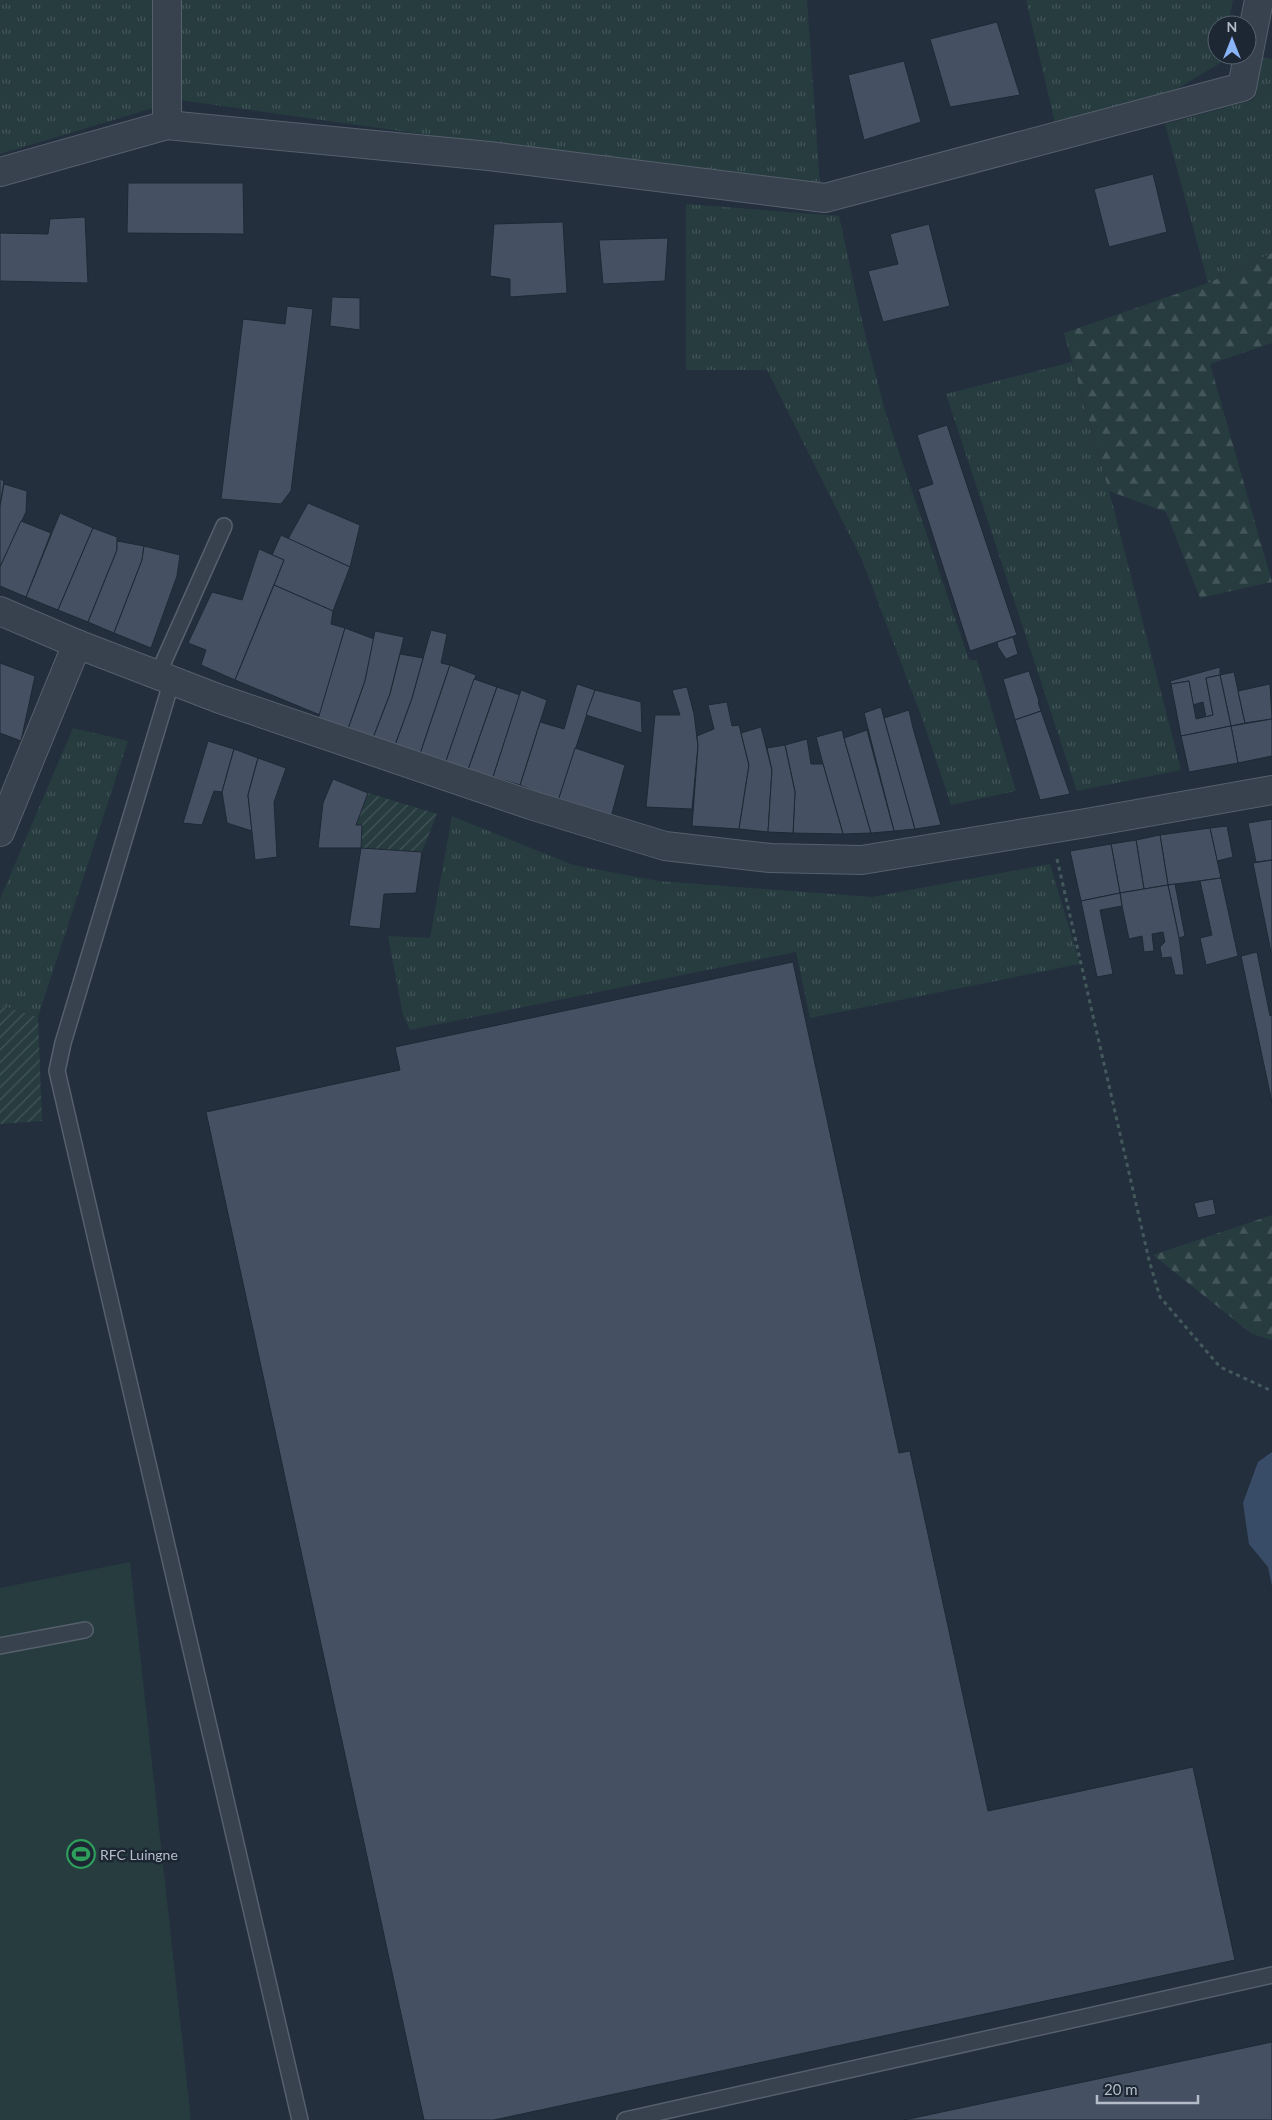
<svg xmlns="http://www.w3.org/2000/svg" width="1272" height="2120" font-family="Lato,sans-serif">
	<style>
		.grass { fill: url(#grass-tufts) }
		.forest { fill: url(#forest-firs) }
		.garden { fill: url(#garden-furrows) }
		.pitch { fill: #263c3f }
		.water { fill: #394c67 }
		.building { fill: #455162; stroke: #1f2835 }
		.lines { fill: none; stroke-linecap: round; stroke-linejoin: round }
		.service-casing { stroke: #565f6c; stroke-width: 18 }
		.minor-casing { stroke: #565f6c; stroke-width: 30 }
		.tertiary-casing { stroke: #565f6c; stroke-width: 30 }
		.path { stroke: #44595c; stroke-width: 3; stroke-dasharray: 4 4; stroke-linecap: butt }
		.service { stroke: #38414e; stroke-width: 15 }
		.minor { stroke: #38414e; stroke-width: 28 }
		.tertiary { stroke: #38414e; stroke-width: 28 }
		.labels { text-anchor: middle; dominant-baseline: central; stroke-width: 5; stroke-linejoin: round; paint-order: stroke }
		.poi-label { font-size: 14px; fill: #b4bcc9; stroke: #1d2633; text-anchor: start }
	</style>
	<defs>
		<pattern id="grass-tufts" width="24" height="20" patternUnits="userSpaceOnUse" patternTransform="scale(1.25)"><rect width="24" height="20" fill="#263c3f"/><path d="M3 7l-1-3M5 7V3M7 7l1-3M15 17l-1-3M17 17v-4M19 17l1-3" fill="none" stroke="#435659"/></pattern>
		<pattern id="forest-firs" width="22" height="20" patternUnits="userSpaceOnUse" patternTransform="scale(1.25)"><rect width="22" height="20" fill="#263c3f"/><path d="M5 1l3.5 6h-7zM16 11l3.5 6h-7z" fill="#435659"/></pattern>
		<pattern id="garden-furrows" width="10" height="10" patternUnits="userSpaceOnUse" patternTransform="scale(1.25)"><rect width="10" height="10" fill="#263c3f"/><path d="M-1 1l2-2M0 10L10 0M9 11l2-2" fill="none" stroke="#435659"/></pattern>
	</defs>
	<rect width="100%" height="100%" fill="#242f3e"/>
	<g class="grass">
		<path d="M0,0H807L820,185L691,172L180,100L0,154Z"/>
		<path d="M1026,0H1233L1228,25H1217V55H1222L1220,63L1172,92L1055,123Z"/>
		<path d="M1262,58L1272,59V253L1208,283L1165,124L1253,100Z"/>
		<path d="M686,204L839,216L864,330L885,411L969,660H977L1016,791L951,805L922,718L862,560L767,370H686Z"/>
		<path d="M1072,362L1109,491L1181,770L1077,791L946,394Z"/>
		<path d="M73,728L128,741L38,1017L0,1005V899Z"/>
		<path d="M452,816L573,865L658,881L872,897L1050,864L1080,964L810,1018L796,952L410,1030L403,1015L388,936L430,938Z"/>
	</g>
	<g class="forest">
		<path d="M1272,253V343L1210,364L1272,582L1200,598L1166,512L1109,491L1064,333L1208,283Z"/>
		<path d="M1272,1215V1340L1252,1334L1153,1255Z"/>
	</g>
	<g class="garden">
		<path d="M368,793L437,814L422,852L361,848L362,826L356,825Z"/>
		<path d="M0,1005L38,1017L42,1121L0,1124Z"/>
	</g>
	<path class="pitch" d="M130,1562L191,2120H0V1588Z"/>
	<path class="water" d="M1272,1452V1586L1268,1567L1249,1544L1243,1503L1258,1462Z"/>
	<g class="building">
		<path d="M997,22L1020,95L950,107L930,39Z"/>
		<path d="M904,61L921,122L864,140L848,75Z"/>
		<path d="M1153,174L1167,232L1109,247L1094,189Z"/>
		<path d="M128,183H243L244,234L127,233Z"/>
		<path d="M85,217L88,283L0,281V233L48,234L50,219Z"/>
		<path d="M563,222L567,293L510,297V279L490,276L494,224Z"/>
		<path d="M929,224L950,306L883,322L868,271L898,264L890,234Z"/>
		<path d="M668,238L665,281L603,284L599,240Z"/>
		<path d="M332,297L360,298V330L330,326Z"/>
		<path d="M287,306L313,309L291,491L281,504L221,499L243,319L285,324Z"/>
		<path d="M947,425L1017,635L970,651L918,489L933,484L917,435Z"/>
		<path d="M0,479L4,481L0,506Z"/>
		<path d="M4,484L27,491L26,512L0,567V506Z"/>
		<path d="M308,503L360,525L350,567L288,539Z"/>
		<path d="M60,513L93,528L58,610L26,597Z"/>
		<path d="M21,521L51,533L26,597L0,586V567Z"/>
		<path d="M93,528L117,537V550L88,622L58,610Z"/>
		<path d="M281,535L350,567L333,611L274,585L284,560L272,555Z"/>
		<path d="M117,541L144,546L142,560L114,633L88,622L117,550Z"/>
		<path d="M144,546L180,555L177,576L151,648L114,633L142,560Z"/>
		<path d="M259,549L284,560L235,680L201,665L206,650L188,643L212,592L242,600Z"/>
		<path d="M274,585L333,611L331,624L345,628L320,715L235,680Z"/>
		<path d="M345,628L374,639L365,681L348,729L318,719Z"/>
		<path d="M431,630L447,634L441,663L450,665L420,754L395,745L412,698Z"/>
		<path d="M375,631L404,637L390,694L373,738L348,729L365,681Z"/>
		<path d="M1013,637L1018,654L1006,659L998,647L997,642Z"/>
		<path d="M400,654L423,658L412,698L395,745L373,738L390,694Z"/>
		<path d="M0,663L35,676L21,741L0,733Z"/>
		<path d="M450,665L476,675L446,761L420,754Z"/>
		<path d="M1220,667V675L1206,678L1213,715L1206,717L1203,702L1193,705L1189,681L1171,684L1170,681Z"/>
		<path d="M1029,671L1039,701L1038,702L1041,711L1015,720L1003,679Z"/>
		<path d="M1234,672L1245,723L1231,726L1220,675Z"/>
		<path d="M1220,675L1231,726L1181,736L1171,684L1189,681L1196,719L1213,715L1206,678Z"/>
		<path d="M474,679L497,687L468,770L446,761Z"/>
		<path d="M577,684L595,690L558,801L520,785L540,722L564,729Z"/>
		<path d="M1270,684L1272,719L1245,723L1238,691Z"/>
		<path d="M497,687L520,695L493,777L468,770Z"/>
		<path d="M687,687L694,714L698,746L692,809L646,807L655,715H680L672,690Z"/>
		<path d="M521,690L547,700L520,785L493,777Z"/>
		<path d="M595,690L641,702L642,733L586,715Z"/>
		<path d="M727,702L732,726L739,725L749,765L739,829L692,826L698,746L697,736L714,729L708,705Z"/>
		<path d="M881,707L884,718L915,829L894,831L864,713Z"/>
		<path d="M909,710L913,728L941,825L915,829L884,718Z"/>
		<path d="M1041,711L1070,794L1040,800L1015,720Z"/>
		<path d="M1272,719V756L1238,763L1231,726Z"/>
		<path d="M1231,726L1238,763L1189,772L1181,736Z"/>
		<path d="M761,727L772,770L768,832L739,829L749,765L741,733Z"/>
		<path d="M842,730L844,738L871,833L843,834L823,764L816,737Z"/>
		<path d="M867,730L894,831L871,833L844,738Z"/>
		<path d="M807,739L811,764H823L843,834L793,833L795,792L785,745Z"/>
		<path d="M208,741L234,749L222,792L214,791L202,825L183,823Z"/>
		<path d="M785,745L795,792L793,833L768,832L772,770L767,748Z"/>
		<path d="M575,748L625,765L611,817L558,801Z"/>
		<path d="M234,749L258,758L248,795L252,831L227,823L222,792Z"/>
		<path d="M258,758L286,768L274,802L277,857L255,860L248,795Z"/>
		<path d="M333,779L368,793L356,825H362L361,848H318L323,803Z"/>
		<path d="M1272,819V860L1256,862L1248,823Z"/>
		<path d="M1227,826L1233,857L1217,861L1210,828Z"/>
		<path d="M1210,828L1221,878L1168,885L1160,835Z"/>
		<path d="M1160,835L1168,885L1144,889L1136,840Z"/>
		<path d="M1136,840L1144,889L1120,893L1111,844Z"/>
		<path d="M1111,844L1120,893L1081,901L1070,851Z"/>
		<path d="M361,848L422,852L416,893L384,894L380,929L349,926Z"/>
		<path d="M1272,860V952H1271L1253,863Z"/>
		<path d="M1221,878L1238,956L1206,965L1200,938L1212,935L1200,881Z"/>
		<path d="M1175,884L1185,936L1179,938L1168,885Z"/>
		<path d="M1168,885L1179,938L1184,975H1175L1171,957L1162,958L1160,947L1165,942L1163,932L1152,934L1154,951L1144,952L1142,936L1129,939L1122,906L1120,893Z"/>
		<path d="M1120,893L1122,906L1100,910L1113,974L1097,977L1081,901Z"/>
		<path d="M1257,952L1270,1016L1272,1015V1103L1241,956Z"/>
		<path d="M793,962L899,1453L910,1451L988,1811L1193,1767L1235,1960L494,2120H424L206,1112L400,1070L395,1047Z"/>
		<path d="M1213,1199L1216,1214L1198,1218L1194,1203Z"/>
		<path d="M1272,2042V2120H904Z"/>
	</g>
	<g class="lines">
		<defs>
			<g id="service">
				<path d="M158,674L224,526"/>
				<path d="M172,680L63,1043L57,1071L300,2120"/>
				<path d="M0,1646L85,1630"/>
				<path d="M625,2120L1272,1975"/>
			</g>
			<g id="minor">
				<path d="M167,0V125"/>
				<path d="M0,172L167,125L489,156L825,198L1242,87L1259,0"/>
				<path d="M0,832L77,644"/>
			</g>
			<path id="tertiary" d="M0,611L77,644L220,699L531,805L665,846L770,858L862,860L1086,823L1272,790"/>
		</defs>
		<use href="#service" class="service-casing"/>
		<use href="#minor" class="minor-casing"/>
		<use href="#tertiary" class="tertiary-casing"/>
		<path class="path" d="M1057,859L1149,1260L1160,1297L1220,1367L1272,1391"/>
		<use href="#service" class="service"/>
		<use href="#minor" class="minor"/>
		<use href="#tertiary" class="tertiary"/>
	</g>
	<defs>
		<symbol id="stadium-ring" viewBox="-11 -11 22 22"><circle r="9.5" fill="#1d2633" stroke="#2e9e5b" stroke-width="1.5"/><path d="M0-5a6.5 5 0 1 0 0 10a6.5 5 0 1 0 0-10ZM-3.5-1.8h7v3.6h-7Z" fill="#2e9e5b"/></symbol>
	</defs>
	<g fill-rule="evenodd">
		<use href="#stadium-ring" x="65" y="1838" width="32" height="32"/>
	</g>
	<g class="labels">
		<g class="poi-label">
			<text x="100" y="1854">RFC Luingne</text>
		</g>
	</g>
	<g transform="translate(1232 40)"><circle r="24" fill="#1d2633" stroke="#59626f"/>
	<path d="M0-4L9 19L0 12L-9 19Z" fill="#8ab4f8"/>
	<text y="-8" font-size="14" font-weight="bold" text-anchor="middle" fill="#b4bcc9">N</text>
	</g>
	<path d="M1097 2095v8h101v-8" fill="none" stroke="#b4bcc9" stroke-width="2.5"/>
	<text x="1104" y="2095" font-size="15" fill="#b4bcc9" stroke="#1d2633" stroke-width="4" paint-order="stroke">20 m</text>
</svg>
